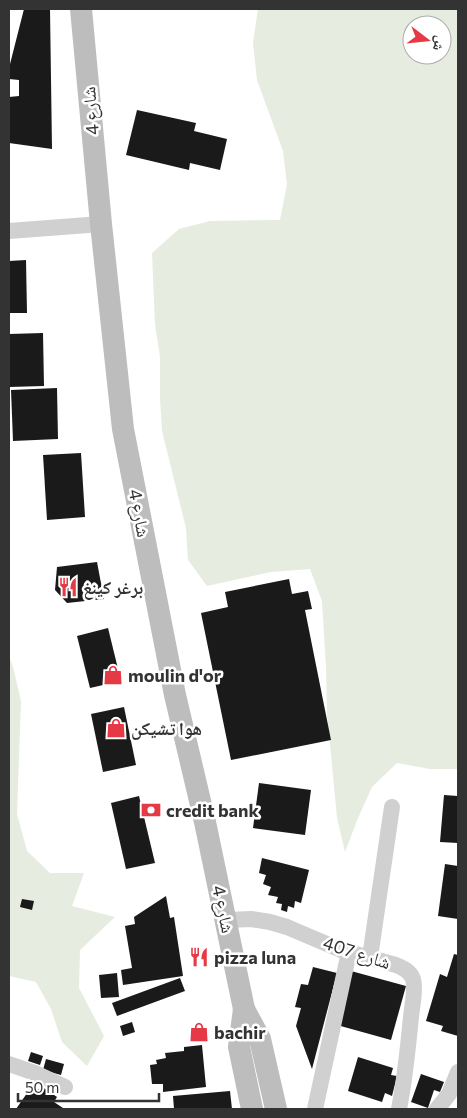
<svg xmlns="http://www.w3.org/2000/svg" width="467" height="1118" font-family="Commissioner,'Noto Naskh Arabic',sans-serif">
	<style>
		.green { fill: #e6ecdf; fill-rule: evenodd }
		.building { fill: #1a1a1a }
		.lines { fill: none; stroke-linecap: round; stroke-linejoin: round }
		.minor { stroke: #d0d0d0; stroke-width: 16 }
		.secondary { stroke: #bdbdbd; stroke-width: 22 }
		.labels { text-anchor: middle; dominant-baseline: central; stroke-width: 5; stroke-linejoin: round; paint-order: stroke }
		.street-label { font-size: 18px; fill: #333; stroke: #fff }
		.poi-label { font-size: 18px; font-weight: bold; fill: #333; stroke: #fff; text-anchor: start }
	</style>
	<rect width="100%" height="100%" fill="#fff"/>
	<g class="green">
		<path d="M258,9H458V769H430L397,763L372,787L358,818L345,852L337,818L327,713L326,667L322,601L310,569L271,572L207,586L188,560L186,528L162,431L160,398V357L155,324L152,253L179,229L210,221L280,220L287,184L283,151L257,80L253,43ZM412,25H442V55H412Z"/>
		<path d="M9,656L13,667L21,701L17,814L27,851L50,873H84L72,906L115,917L80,950L79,988L104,1036L87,1066L62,1042L51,1009L36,982L9,976Z"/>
	</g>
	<g class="building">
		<path d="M24,9H50L52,149L9,143V97L19,96V80L9,79V68Z"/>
		<path d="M137,110L196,123L194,131L227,139L220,170L190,163L189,170L126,155Z"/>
		<path d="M26,260L27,313H9V261Z"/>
		<path d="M43,333L44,386L9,387V334Z"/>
		<path d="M57,388L58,439L13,441L11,390Z"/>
		<path d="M81,453L85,517L47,520L43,455Z"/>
		<path d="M97,562L104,599L67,603L55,590L57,567Z"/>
		<path d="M289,579L292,594L308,591L312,609L305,610L331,740L231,760L201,613L228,607L225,592Z"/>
		<path d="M108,628L121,681L90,688L77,636Z"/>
		<path d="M124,707L136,765L103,772L91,714Z"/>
		<path d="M259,783L311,790L305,835L253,828Z"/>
		<path d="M444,795L458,796V843L440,842Z"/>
		<path d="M139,796L155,863L126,869L111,803Z"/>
		<path d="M262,858L309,870L301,903L295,901L294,908L288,906L287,912L281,910L282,904L276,903L278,897L268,895L271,887L263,884L266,875L259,873Z"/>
		<path d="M445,864L458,866V919L438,916Z"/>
		<path d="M166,896L170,918L174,917L183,976L123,985L121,970L132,968L125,926L135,924L134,917Z"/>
		<path d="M22,899L34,901L32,910L20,907Z"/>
		<path d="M454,954L458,955V1036L441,1031L443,1026L426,1021L440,974L447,977Z"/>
		<path d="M313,967L337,973L312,1069L296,1026L301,1008L295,1007L301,984L308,985Z"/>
		<path d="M351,971L406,986L391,1040L337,1025Z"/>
		<path d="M117,973L119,997L101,998L99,975Z"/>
		<path d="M180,978L185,991L117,1016L112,1003Z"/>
		<path d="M132,1022L135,1032L123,1036L120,1026Z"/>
		<path d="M202,1045L206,1087L163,1092V1084H152L150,1065L157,1064L156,1060L166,1058L165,1053L184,1051V1047Z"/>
		<path d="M31,1052L43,1056L40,1065L28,1061Z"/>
		<path d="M358,1057L393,1068L391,1075L397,1076L392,1096L385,1093L382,1102L348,1091Z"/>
		<path d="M46,1059L64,1064L61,1075L43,1070Z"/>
		<path d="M421,1074L444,1082L440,1092L434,1090L428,1108L411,1102Z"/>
		<path d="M32,1086L38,1090L41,1086L57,1097L54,1102L63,1108L62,1109H16Z"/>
		<path d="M230,1091L232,1109H174L173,1096Z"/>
	</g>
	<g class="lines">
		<g class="minor">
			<path d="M9,231L101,224"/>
			<path d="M227,920L251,919L270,922L287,927L341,950L396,965C403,968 410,971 413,979C416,990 412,1006 411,1017C408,1048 405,1079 399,1109"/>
			<path d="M370,957L392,807"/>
			<path d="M9,1064L35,1073L65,1087"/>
			<path d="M315,1109L349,952"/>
			<path d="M437,1109L449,1094L458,1072"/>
		</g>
		<g class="secondary">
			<path d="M81,9L101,224L123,429L175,695L205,822L244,1009L260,1039L276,1109"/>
			<path d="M244,1009L239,1047L252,1109"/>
		</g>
	</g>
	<defs>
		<symbol id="restaurant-bare" viewBox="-9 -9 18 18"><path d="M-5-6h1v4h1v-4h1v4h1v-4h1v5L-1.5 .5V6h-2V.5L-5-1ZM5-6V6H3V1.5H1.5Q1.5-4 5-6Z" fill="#e63946" stroke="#fff" stroke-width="2.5" paint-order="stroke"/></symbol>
		<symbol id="shop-bare" viewBox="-9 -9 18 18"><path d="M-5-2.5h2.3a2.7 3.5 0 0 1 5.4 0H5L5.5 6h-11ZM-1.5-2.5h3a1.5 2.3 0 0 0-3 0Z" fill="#e63946" stroke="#fff" stroke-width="2.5" paint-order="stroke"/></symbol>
		<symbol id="bank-bare" viewBox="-9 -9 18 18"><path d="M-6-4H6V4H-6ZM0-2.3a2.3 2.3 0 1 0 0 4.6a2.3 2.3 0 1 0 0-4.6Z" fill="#e63946" stroke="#fff" stroke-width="2.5" paint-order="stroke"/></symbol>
	</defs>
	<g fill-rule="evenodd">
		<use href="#restaurant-bare" x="54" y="573" width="28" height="28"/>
		<use href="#shop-bare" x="99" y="661" width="28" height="28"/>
		<use href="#shop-bare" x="102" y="714" width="28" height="28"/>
		<use href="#bank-bare" x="137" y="796" width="28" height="28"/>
		<use href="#restaurant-bare" x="185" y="943" width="28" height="28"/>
		<use href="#shop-bare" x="185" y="1018" width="28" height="28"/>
	</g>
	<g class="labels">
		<g class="street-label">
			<text transform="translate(90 111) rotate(-95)">شارع 4</text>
			<text transform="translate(140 513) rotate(79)">شارع 4</text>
			<text transform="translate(224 909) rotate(78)">شارع 4</text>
			<text transform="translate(357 952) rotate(18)">شارع 407</text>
		</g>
		<g class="poi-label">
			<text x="83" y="587">برغر كينغ</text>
			<text x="128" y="675">moulin d'or</text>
			<text x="131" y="728">هوا تشيكن</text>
			<text x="166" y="810">credit bank</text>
			<text x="214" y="957">pizza luna</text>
			<text x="214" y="1032">bachir</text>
		</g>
	</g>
	<rect width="467" height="1118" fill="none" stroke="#333333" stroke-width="20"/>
	<g transform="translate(427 40) rotate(106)"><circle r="24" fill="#ffffff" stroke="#adadad"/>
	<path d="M0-4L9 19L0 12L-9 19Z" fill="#e63946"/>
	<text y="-8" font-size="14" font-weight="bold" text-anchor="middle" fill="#333333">ش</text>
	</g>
	<path d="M18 1093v8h141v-8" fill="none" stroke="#333333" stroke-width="2.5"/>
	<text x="25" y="1093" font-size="15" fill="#333333" stroke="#ffffff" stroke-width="4" paint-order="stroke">50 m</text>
</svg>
